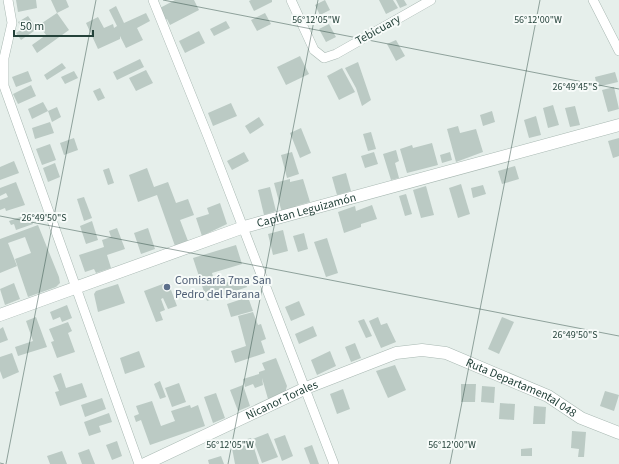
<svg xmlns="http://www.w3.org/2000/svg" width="619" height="464" font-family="'Source Sans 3',sans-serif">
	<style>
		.building { fill: #bbcac4 }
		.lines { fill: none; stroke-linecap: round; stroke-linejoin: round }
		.minor-casing { stroke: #a8b8b2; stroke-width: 10 }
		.tertiary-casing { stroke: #a8b8b2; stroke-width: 13 }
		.minor { stroke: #fff; stroke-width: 9 }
		.tertiary { stroke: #fff; stroke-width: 12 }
		.ticks { fill: none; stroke: #24423a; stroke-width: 1; stroke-opacity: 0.45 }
		.service-dot { fill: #5c6f8a; stroke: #f7fbf9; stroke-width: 1.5 }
		.labels { text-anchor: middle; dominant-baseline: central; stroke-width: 4; stroke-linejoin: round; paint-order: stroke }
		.street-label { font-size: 12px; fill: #24423a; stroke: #f7fbf9 }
		.service-label { font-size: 12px; fill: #4e5e75; stroke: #f7fbf9; text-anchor: start }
		.ticks-label { font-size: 10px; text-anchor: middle; fill: #24423a; stroke: #f7fbf9; stroke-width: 4; stroke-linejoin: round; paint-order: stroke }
	</style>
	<rect width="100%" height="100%" fill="#e6efeb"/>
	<g class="building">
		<path d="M16,0H36L37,8L18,12Z"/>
		<path d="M51,0H66L69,7L57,13Z"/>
		<path d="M175,0H194L199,10L170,25L167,19L164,21L158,9Z"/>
		<path d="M251,0H272V2L254,11L249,1Z"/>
		<path d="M325,0L330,10L320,15L315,5Z"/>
		<path d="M379,0H393L398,8L386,14Z"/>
		<path d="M396,0H404L407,5L400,8Z"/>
		<path d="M116,6L124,23L146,13L150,21L137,28L143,40L126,48L120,36V39L98,49L86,23L98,17L104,28L113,24L114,28L117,26L109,10Z"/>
		<path d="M57,13L69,30L37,53L32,45L46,35L39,25Z"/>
		<path d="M265,13L271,24L257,31L251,20Z"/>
		<path d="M28,16L37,29L21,40L16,33L22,29L18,22Z"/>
		<path d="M226,21L230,28L214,36L210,29Z"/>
		<path d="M329,24L336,37L326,42L319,29Z"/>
		<path d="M199,31L205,43L185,53L179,41Z"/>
		<path d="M396,40L405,56L396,61L387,44Z"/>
		<path d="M300,56L309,74L286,85L277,67Z"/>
		<path d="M140,59L144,67L117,80L113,72Z"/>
		<path d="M358,62L371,100L362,106L356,88L345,68Z"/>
		<path d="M62,63L66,68L47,80L44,75Z"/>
		<path d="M342,68L355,92L339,100L327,76Z"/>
		<path d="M146,70L153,83L136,91L129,78Z"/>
		<path d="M28,71L32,81L16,87L12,77Z"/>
		<path d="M74,71L78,78L65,84L61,77Z"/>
		<path d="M615,72L618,82L597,87L595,77Z"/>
		<path d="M31,85L36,96L18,104L13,94Z"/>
		<path d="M614,87L619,109L608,112L602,90Z"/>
		<path d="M100,88L105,98L98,101L93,91Z"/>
		<path d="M43,102L48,111L32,119L28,109Z"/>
		<path d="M231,103L237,116L213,126L208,113Z"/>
		<path d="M553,105L559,125L548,128L543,108Z"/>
		<path d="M575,106L580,125L570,127L565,108Z"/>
		<path d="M57,107L61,117L52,122L48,111Z"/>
		<path d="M492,111L495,122L483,126L480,115Z"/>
		<path d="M536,116L541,135L529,138L524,120Z"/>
		<path d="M259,117L264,125L250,134L245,126Z"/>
		<path d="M50,122L54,133L35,139L32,128Z"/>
		<path d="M458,126L460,133L476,129L483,152L456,162L447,129Z"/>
		<path d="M301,128L311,153L300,158L290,133Z"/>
		<path d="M371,132L376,149L368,151L363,134Z"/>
		<path d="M74,138L78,150L64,155L60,143Z"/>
		<path d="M619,138V156L613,158L608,141Z"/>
		<path d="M432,143L438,165L407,173L400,149L412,145L413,148Z"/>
		<path d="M50,144L56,160L42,165L36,149Z"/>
		<path d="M396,150L399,161L395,163L399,178L391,180L383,154Z"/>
		<path d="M244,152L249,161L232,170L227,161Z"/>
		<path d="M292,152L299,174L287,178L281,155Z"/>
		<path d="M374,152L378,164L365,168L361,156Z"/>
		<path d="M450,152L452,160L442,163L440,155Z"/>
		<path d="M14,161L19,173L0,180V167Z"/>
		<path d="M55,163L60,177L48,182L43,168Z"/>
		<path d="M515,166L519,179L502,184L498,171Z"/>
		<path d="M109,168L114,183L108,185L103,170Z"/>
		<path d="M147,168L154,187L168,182L176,203L188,199L194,215L180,220L188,241L175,246L157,195L138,202L129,175Z"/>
		<path d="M346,173L351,191L337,195L332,177Z"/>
		<path d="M290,179V182L303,179L310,202L296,206L297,209L282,213L274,183Z"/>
		<path d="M16,182L25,205L6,211L5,208L0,210V200L8,197L6,193L0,196V188Z"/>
		<path d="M461,184L470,214L458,218L449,188Z"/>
		<path d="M483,185L486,194L473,198L471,188Z"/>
		<path d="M426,186L434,215L421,218L413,190Z"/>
		<path d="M270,187L276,211L264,215L258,190Z"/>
		<path d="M406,194L412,214L405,216L399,196Z"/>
		<path d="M84,197L92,218L84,221L77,199Z"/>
		<path d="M220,203L227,224L202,236L196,218L209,214L207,208Z"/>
		<path d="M372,205L377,219L361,224V227L344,233L338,212L355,206L356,211Z"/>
		<path d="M29,214L33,224L16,230L14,224L11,225L9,221Z"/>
		<path d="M92,221L98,240L86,244L80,226Z"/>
		<path d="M38,225L59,277L60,283L56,287L28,297L15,259L31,253L25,237L8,243L17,266L0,273V239Z"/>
		<path d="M117,228L125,249L107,255L111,268L96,273L94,269L85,272L79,255L104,247L102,240L111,237L109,231Z"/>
		<path d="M148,228L155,249L141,254L134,233Z"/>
		<path d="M283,230L288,251L273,255L268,234Z"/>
		<path d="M304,233L308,249L298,252L293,236Z"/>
		<path d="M327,238L338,273L326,277L314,242Z"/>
		<path d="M236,245L242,264L212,273L216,286L244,277L247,287L207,301L193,258Z"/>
		<path d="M168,282L177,306L168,309L163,298L161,299L165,310L160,312L163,320L156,322L144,291Z"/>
		<path d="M14,283L20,299L5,305L0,289Z"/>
		<path d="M118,284L125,303L98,312L94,294L96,291Z"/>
		<path d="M248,297L253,311L231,317L227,304Z"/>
		<path d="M299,301L305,315L291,321L285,307Z"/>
		<path d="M67,305L72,318L62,322L60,317L53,320L50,312Z"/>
		<path d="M253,312L258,325L261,324L266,339L261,341L265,353L235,363L231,351L246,346L238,316Z"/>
		<path d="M36,317L47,347L18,356L15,347L33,341L26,321Z"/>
		<path d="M378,317L381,325L387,323L396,342L381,348L369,321Z"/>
		<path d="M502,317L514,322L499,354L488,349Z"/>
		<path d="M364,319L372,336L366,338L358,321Z"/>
		<path d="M68,322L72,331L68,333L75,352L57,358L51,342L54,341L49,329Z"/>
		<path d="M313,326L317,336L299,344L295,334Z"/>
		<path d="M3,327L8,340L0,343V329Z"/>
		<path d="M355,343L361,358L351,362L345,347Z"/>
		<path d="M139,351L145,367L125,374L120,358Z"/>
		<path d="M330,351L336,366L317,375L311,360Z"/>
		<path d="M12,353L19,372L3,379L0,371V357Z"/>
		<path d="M276,358L287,386L285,393L268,399L262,378L263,385L255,388L253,384L245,387L243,379L259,374V372L265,370L262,363Z"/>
		<path d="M395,365L406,390L388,398L376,371Z"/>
		<path d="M61,373L66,388L82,383L87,397L60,406L55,392L59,391L53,376Z"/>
		<path d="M160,381L166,397L160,399L154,384Z"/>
		<path d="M179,383L186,402L172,407L165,388Z"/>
		<path d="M461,384H476L475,402H461Z"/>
		<path d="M243,385L250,406L238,411L230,390Z"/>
		<path d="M482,386L495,387L494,403L481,402Z"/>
		<path d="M343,389L350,409L337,414L330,394Z"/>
		<path d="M605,391L619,395L614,411L600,406Z"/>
		<path d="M216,393L225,418L213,423L204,397Z"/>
		<path d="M102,398L106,409L85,417L81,405Z"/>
		<path d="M152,401L161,426L175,421L171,411L190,405L191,408L198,405L205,426L150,445L141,420L136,422L134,416L139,414L136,406Z"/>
		<path d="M500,403L515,404L514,420L499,419Z"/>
		<path d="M534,406L546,407L545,424H533Z"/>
		<path d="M109,413L112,422L99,426L101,432L89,436L84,422Z"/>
		<path d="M572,431L586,432L584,457H578L579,449L571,448Z"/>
		<path d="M268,433L278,457L262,463L253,439Z"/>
		<path d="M285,435L293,456L282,461L274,439Z"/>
		<path d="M251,438L259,464H235L231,443Z"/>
		<path d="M117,441L122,456L112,460L106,445Z"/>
		<path d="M312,445L319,464H310L304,448Z"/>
		<path d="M532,448V456H521V449Z"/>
		<path d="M89,449L95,464H82L78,453Z"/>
		<path d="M62,451L67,464H50L47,456Z"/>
		<path d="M221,456L224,464H209L208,460Z"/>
	</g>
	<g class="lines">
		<defs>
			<g id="minor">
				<path d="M8,0L12,23L4,58V86L139,464"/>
				<path d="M153,0L209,139L334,464"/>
				<path d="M291,0L314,50L324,58L336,54L431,0"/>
				<path d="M593,0L619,51"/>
			</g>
			<g id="tertiary">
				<path id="s1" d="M0,315L244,227L619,125"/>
				<path id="s2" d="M145,464L306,388L396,353L422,350L446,353L548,396L581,418L619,433"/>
			</g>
		</defs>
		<use href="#minor" class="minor-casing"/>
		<use href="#tertiary" class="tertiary-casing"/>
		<use href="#minor" class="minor"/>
		<use href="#tertiary" class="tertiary"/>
	</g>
	<path class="ticks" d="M163,0L619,89M0,216L619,336M0,463L4,464M6,464L96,0M228,464L318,0M450,464L540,0"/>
	<circle class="service-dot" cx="167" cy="287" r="4"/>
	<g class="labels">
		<g class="street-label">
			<text transform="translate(378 30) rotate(-29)">Tebicuary</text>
			<text stroke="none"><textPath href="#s1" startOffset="324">Capitan Leguizamón</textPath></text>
			<text stroke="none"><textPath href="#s2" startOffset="408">Ruta Departamental 048</textPath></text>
			<text stroke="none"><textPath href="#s2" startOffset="151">Nicanor Torales</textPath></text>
		</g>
		<g class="service-label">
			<text x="175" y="280">Comisaría 7ma San<tspan x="175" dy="14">Pedro del Parana</tspan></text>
		</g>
	</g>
	<g class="ticks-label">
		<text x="316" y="23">56°12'05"W</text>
		<text x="538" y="23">56°12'00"W</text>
		<text x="575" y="90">26°49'45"S</text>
		<text x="44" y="221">26°49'50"S</text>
		<text x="575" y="338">26°49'50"S</text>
		<text x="230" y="448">56°12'05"W</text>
		<text x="452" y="448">56°12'00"W</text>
	</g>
	<path d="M14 30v6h79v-6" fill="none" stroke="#24423a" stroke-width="2"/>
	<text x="20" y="30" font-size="12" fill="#24423a" stroke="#f7fbf9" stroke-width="3" paint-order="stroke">50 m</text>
</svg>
